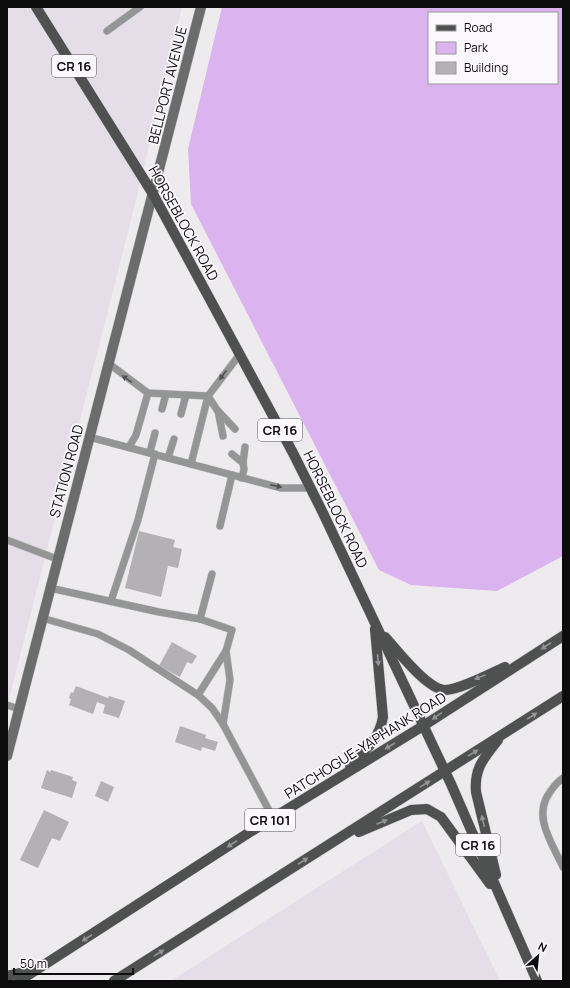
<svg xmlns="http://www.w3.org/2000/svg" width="570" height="988" font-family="Manrope,sans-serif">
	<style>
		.built { fill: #e5dee8 }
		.green { fill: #dbb3ef; fill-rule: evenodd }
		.building { fill: #b4b1b5 }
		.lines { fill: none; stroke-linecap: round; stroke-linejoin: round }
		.service-casing { stroke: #c9c7ca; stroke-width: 8 }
		.secondary-casing { stroke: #c9c7ca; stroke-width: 11 }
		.primary-casing { stroke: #c9c7ca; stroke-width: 11 }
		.service { stroke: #949695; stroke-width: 7 }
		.secondary { stroke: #6b6d6c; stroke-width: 10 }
		.primary { stroke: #4e5150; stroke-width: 10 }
		.oneway { fill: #505151 }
		.oneway2 { fill: #939495 }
		.labels { text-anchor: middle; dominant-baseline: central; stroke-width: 3.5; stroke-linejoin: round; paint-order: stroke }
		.shield { fill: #faf8fc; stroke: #545355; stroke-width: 1 }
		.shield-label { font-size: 13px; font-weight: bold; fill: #0d0c0d }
		.street-label { font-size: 14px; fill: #0d0c0d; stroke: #faf8fc }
	</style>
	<rect width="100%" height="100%" fill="#edebee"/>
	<g class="built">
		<path d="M7,7H182L136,200L7,707Z"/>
		<path d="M422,821L500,981H171Z"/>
	</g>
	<path class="green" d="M222,7H563V556L497,591L411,585L379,570L191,204L188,149ZM429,13H557V83H429Z"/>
	<g class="building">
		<path d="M139,531L175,540L173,547L182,549L178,568L168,566L161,597L125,588Z"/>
		<path d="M172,642L197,656L192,664L187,662L180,677L159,666Z"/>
		<path d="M76,686L108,698L109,696L125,701L119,718L103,713L105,705L97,702L93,714L69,705L71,699L69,698L71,692L73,693Z"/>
		<path d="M180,726L206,735L205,738L218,742L215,751L202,747L201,751L175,742Z"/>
		<path d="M47,770L50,772L51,770L73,777L72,780L77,782L72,798L41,788Z"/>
		<path d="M101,781L114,787L108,802L95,796Z"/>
		<path d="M44,810L69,822L60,841L52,838L38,868L20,860Z"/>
	</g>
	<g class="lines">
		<defs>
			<g id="service">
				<path d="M107,31L140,7"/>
				<path d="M108,363L148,393L208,396"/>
				<path d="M208,396L217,410L235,429"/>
				<path d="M162,409L166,394"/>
				<path d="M218,411L223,436"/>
				<path d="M181,414L186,395"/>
				<path d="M89,437L281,488H311"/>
				<path d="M129,447L136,435L148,393"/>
				<path d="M150,452L155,433"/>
				<path d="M232,454L243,463L245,447"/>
				<path d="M168,458L174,439"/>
				<path d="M191,464L208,396L240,354"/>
				<path d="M242,478L244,469L243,463"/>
				<path d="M220,526L232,475"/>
				<path d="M7,540L57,559"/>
				<path d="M50,588L159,612L200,619L232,630L226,651L198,695"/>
				<path d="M111,601L138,520L155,454"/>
				<path d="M42,618L98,634L129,650L198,695L212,708L223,724L273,818"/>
				<path d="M200,619L212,574"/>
				<path d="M7,705L19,709"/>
				<path d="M223,724L230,680L226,651"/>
				<path d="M563,778C557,782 554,786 550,792C532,816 552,843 563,867"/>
			</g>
			<path id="secondary" d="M7,756L201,7"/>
			<g id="primary">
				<path d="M36,7L153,194L293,453L323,513L451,784L537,981"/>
				<path d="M385,637C397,650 426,688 444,690C457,691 492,673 505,667"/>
				<path d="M350,766C365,750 379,740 383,717L375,629"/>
				<path d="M359,832L411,810L427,809L441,817L490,884"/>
				<path d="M496,875L476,792C474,768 484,758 498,740"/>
				<path d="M7,976L30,971"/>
				<path d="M19,981L250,832L423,726L563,636"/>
				<path d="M114,981L563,696"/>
			</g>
		</defs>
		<use href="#service" class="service-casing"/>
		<use href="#secondary" class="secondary-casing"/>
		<use href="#primary" class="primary-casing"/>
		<use href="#service" class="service"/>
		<use href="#secondary" class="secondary"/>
		<use href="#primary" class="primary"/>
	</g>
	<defs><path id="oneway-solid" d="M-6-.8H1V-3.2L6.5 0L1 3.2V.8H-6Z"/></defs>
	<g class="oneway">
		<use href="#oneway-solid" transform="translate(223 375) rotate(127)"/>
		<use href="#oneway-solid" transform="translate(127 379) rotate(-145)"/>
		<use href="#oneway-solid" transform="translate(276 486) rotate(13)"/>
	</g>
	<g class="oneway2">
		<use href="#oneway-solid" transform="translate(546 646) rotate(147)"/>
		<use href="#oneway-solid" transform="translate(378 660) rotate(85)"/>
		<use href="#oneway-solid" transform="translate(480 677) rotate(158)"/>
		<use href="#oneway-solid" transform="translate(437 716) rotate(146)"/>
		<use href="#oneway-solid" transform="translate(532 716) rotate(-32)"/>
		<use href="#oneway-solid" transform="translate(390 746) rotate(148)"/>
		<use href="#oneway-solid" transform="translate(473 753) rotate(-32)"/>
		<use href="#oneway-solid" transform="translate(425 784) rotate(-32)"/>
		<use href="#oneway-solid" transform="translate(483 821) rotate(-104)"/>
		<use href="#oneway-solid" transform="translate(382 822) rotate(-23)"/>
		<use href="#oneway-solid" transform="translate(232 844) rotate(147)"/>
		<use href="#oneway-solid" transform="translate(303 861) rotate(-33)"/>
		<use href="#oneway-solid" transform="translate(87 938) rotate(147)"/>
		<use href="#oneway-solid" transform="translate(159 953) rotate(-32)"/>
	</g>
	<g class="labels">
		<g class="shield">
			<rect x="52" y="55" width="44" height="22" rx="3"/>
			<rect x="258" y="419" width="44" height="22" rx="3"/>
			<rect x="245" y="809" width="50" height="22" rx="3"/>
			<rect x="456" y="834" width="44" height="22" rx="3"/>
		</g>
		<g class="shield-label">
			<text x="74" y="66">CR 16</text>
			<text x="280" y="430">CR 16</text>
			<text x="270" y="820">CR 101</text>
			<text x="478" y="845">CR 16</text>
		</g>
		<g class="street-label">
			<text transform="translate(167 85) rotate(-76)">BELLPORT AVENUE</text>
			<text transform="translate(184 223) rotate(61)">HORSEBLOCK ROAD</text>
			<text transform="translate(66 471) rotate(-75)">STATION ROAD</text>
			<text transform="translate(336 509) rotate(64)">HORSEBLOCK ROAD</text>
			<text transform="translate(365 745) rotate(-32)">PATCHOGUE-YAPHANK ROAD</text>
		</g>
	</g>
	<rect width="570" height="988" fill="none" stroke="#0d0c0d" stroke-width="16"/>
	<rect x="428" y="12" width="130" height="72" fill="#faf8fc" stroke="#9b9a9c"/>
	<rect x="436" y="25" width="20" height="6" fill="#4e5150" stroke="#9b9a9c"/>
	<text x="464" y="32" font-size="12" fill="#0d0c0d">Road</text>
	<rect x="436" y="42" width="20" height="12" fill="#dbb3ef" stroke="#9b9a9c"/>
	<text x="464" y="52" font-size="12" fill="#0d0c0d">Park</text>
	<rect x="436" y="62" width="20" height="12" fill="#b4b1b5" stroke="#9b9a9c"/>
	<text x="464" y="72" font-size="12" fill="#0d0c0d">Building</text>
	<g transform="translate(538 956) rotate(27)" stroke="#faf8fc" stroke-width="3" paint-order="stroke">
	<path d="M0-3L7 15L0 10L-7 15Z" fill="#0d0c0d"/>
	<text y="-6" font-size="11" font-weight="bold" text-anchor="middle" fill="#0d0c0d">N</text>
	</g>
	<path d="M14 968v6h119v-6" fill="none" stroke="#0d0c0d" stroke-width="2"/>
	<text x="20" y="968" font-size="12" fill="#0d0c0d" stroke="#faf8fc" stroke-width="3" paint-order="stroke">50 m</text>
</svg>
